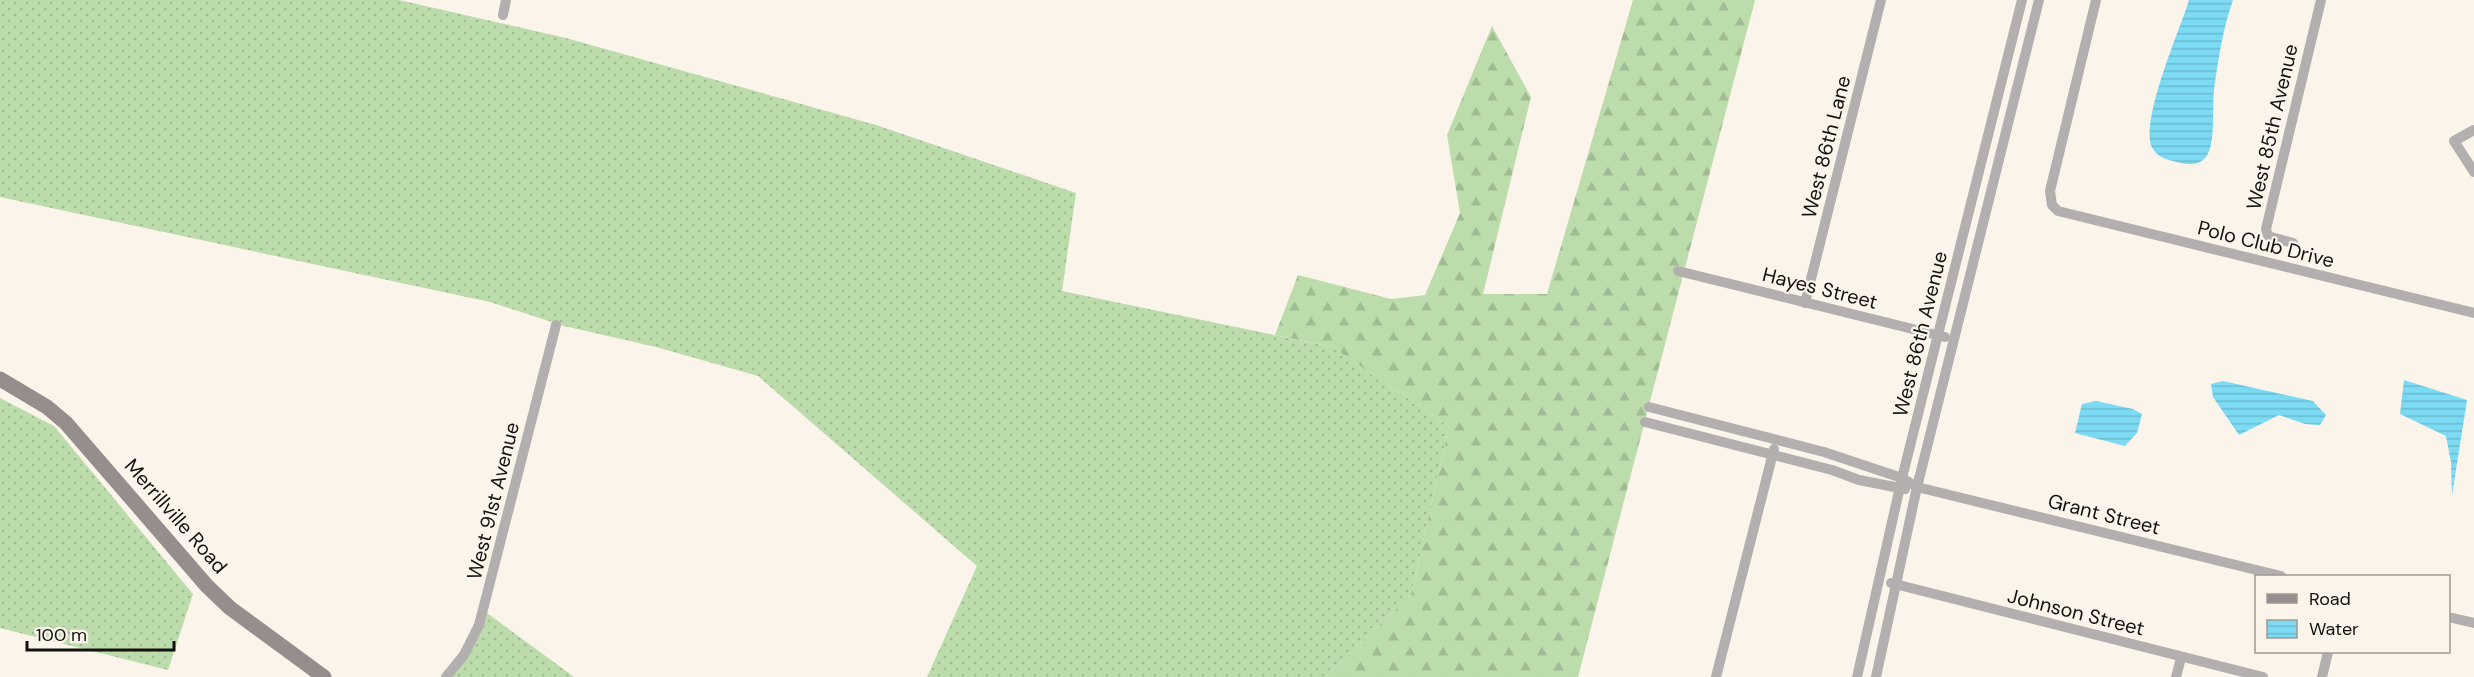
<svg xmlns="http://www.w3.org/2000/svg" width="2474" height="677" font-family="'DM Sans',sans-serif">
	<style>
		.grass { fill: url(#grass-dots) }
		.forest { fill: url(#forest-firs) }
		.water { fill: url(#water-rules) }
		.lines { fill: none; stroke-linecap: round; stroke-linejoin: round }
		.street { stroke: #b4afaf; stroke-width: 10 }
		.secondary { stroke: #958e8d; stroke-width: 15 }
		.labels { text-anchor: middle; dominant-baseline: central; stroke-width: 4.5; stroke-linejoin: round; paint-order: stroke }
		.street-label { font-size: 20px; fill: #14120f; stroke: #faf4eb }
	</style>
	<defs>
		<pattern id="grass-dots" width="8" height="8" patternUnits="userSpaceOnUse" patternTransform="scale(1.5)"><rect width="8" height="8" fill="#bcdcac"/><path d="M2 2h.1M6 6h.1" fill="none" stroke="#a1bc93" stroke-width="1.8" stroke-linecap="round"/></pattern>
		<pattern id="forest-firs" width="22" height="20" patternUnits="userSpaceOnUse" patternTransform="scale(1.5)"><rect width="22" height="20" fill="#bcdcac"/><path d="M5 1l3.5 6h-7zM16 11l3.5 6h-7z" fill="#a1bc93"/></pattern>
		<pattern id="water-rules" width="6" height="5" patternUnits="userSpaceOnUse" patternTransform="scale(1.5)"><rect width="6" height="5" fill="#7cdbf3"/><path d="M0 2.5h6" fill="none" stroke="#6abbcf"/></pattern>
	</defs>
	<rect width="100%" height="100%" fill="#faf4eb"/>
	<g class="grass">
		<path d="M0,0H399L566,38L876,125L1076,193L1062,291L1332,347L1449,426L1411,595L1325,677H927L977,566L758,376L656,347L564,326L490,302L0,197Z"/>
		<path d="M0,398L54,426L193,594L168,670L0,628Z"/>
		<path d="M483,610L574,677H446Z"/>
	</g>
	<path class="forest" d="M1633,0H1755L1578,677H1325L1411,595L1449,426L1332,347L1275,335L1298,275L1391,299L1425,295L1460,213L1447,135L1492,26L1531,97L1483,294H1547Z"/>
	<g class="water">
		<path d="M2189,0H2233C2223,28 2218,60 2214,90C2212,107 2216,144 2206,157C2200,165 2189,165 2181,163C2170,160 2159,159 2153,149C2138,124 2180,30 2189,0Z"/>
		<path d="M2404,380L2467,400L2452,495L2451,462L2446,436L2400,414Z"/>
		<path d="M2223,381L2313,401L2326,415L2320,425L2305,424L2279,415L2239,435L2213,397L2211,384Z"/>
		<path d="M2096,401L2133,409L2142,414L2137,433L2125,446L2075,433L2082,404Z"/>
	</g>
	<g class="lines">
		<g class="street">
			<path d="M2096,0L2050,191L2052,205L2058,211L2474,313"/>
			<path d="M503,15L506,0"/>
			<path d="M2474,130L2454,141L2474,172"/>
			<path d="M2293,243L2268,236L2266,229L2321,0"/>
			<path d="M1678,271L1945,337"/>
			<path d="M1805,303L1881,0"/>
			<path d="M1649,407L1824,452L1902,478L1917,487L2281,576"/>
			<path d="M1645,422L1832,470L1859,480L1905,489"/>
			<path d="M1891,583L2263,677"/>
			<path d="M2448,617L2474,623"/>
			<path d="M446,677L464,655L479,625L556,325"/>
			<path d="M1716,677L1774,449"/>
			<path d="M1857,677L1902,478L2022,0"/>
			<path d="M1876,677L1917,487L2039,0"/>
			<path d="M2176,677L2181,658"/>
			<path d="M2322,677L2328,652"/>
		</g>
		<path class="secondary" d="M0,379L47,407L66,423L207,586L230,608L324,677"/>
	</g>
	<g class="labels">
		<g class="street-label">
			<text transform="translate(2272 127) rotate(-77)">West 85th Avenue</text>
			<text transform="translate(1826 147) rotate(-76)">West 86th Lane</text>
			<text transform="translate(2266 244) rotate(14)">Polo Club Drive</text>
			<text transform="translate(1820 288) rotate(14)">Hayes Street</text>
			<text transform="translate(1920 334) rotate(-76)">West 86th Avenue</text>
			<text transform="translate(493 501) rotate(-76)">West 91st Avenue</text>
			<text transform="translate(2104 514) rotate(14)">Grant Street</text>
			<text transform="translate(176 516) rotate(49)">Merrillville Road</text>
			<text transform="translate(2076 612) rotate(14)">Johnson Street</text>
		</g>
	</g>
	<rect x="2255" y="575" width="195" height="78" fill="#faf4eb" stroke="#9e9a93" stroke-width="1.5"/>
	<rect x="2267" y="594" width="30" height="9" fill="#958e8d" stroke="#9e9a93" stroke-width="1.5"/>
	<text x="2309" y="605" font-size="18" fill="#14120f">Road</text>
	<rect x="2267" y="620" width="30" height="18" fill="url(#water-rules)" stroke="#9e9a93" stroke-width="1.5"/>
	<text x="2309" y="635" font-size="18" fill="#14120f">Water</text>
	<path d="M27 641v9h147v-9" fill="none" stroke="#14120f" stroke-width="3"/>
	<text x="36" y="641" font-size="18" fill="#14120f" stroke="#faf4eb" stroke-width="4.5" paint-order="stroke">100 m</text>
</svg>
